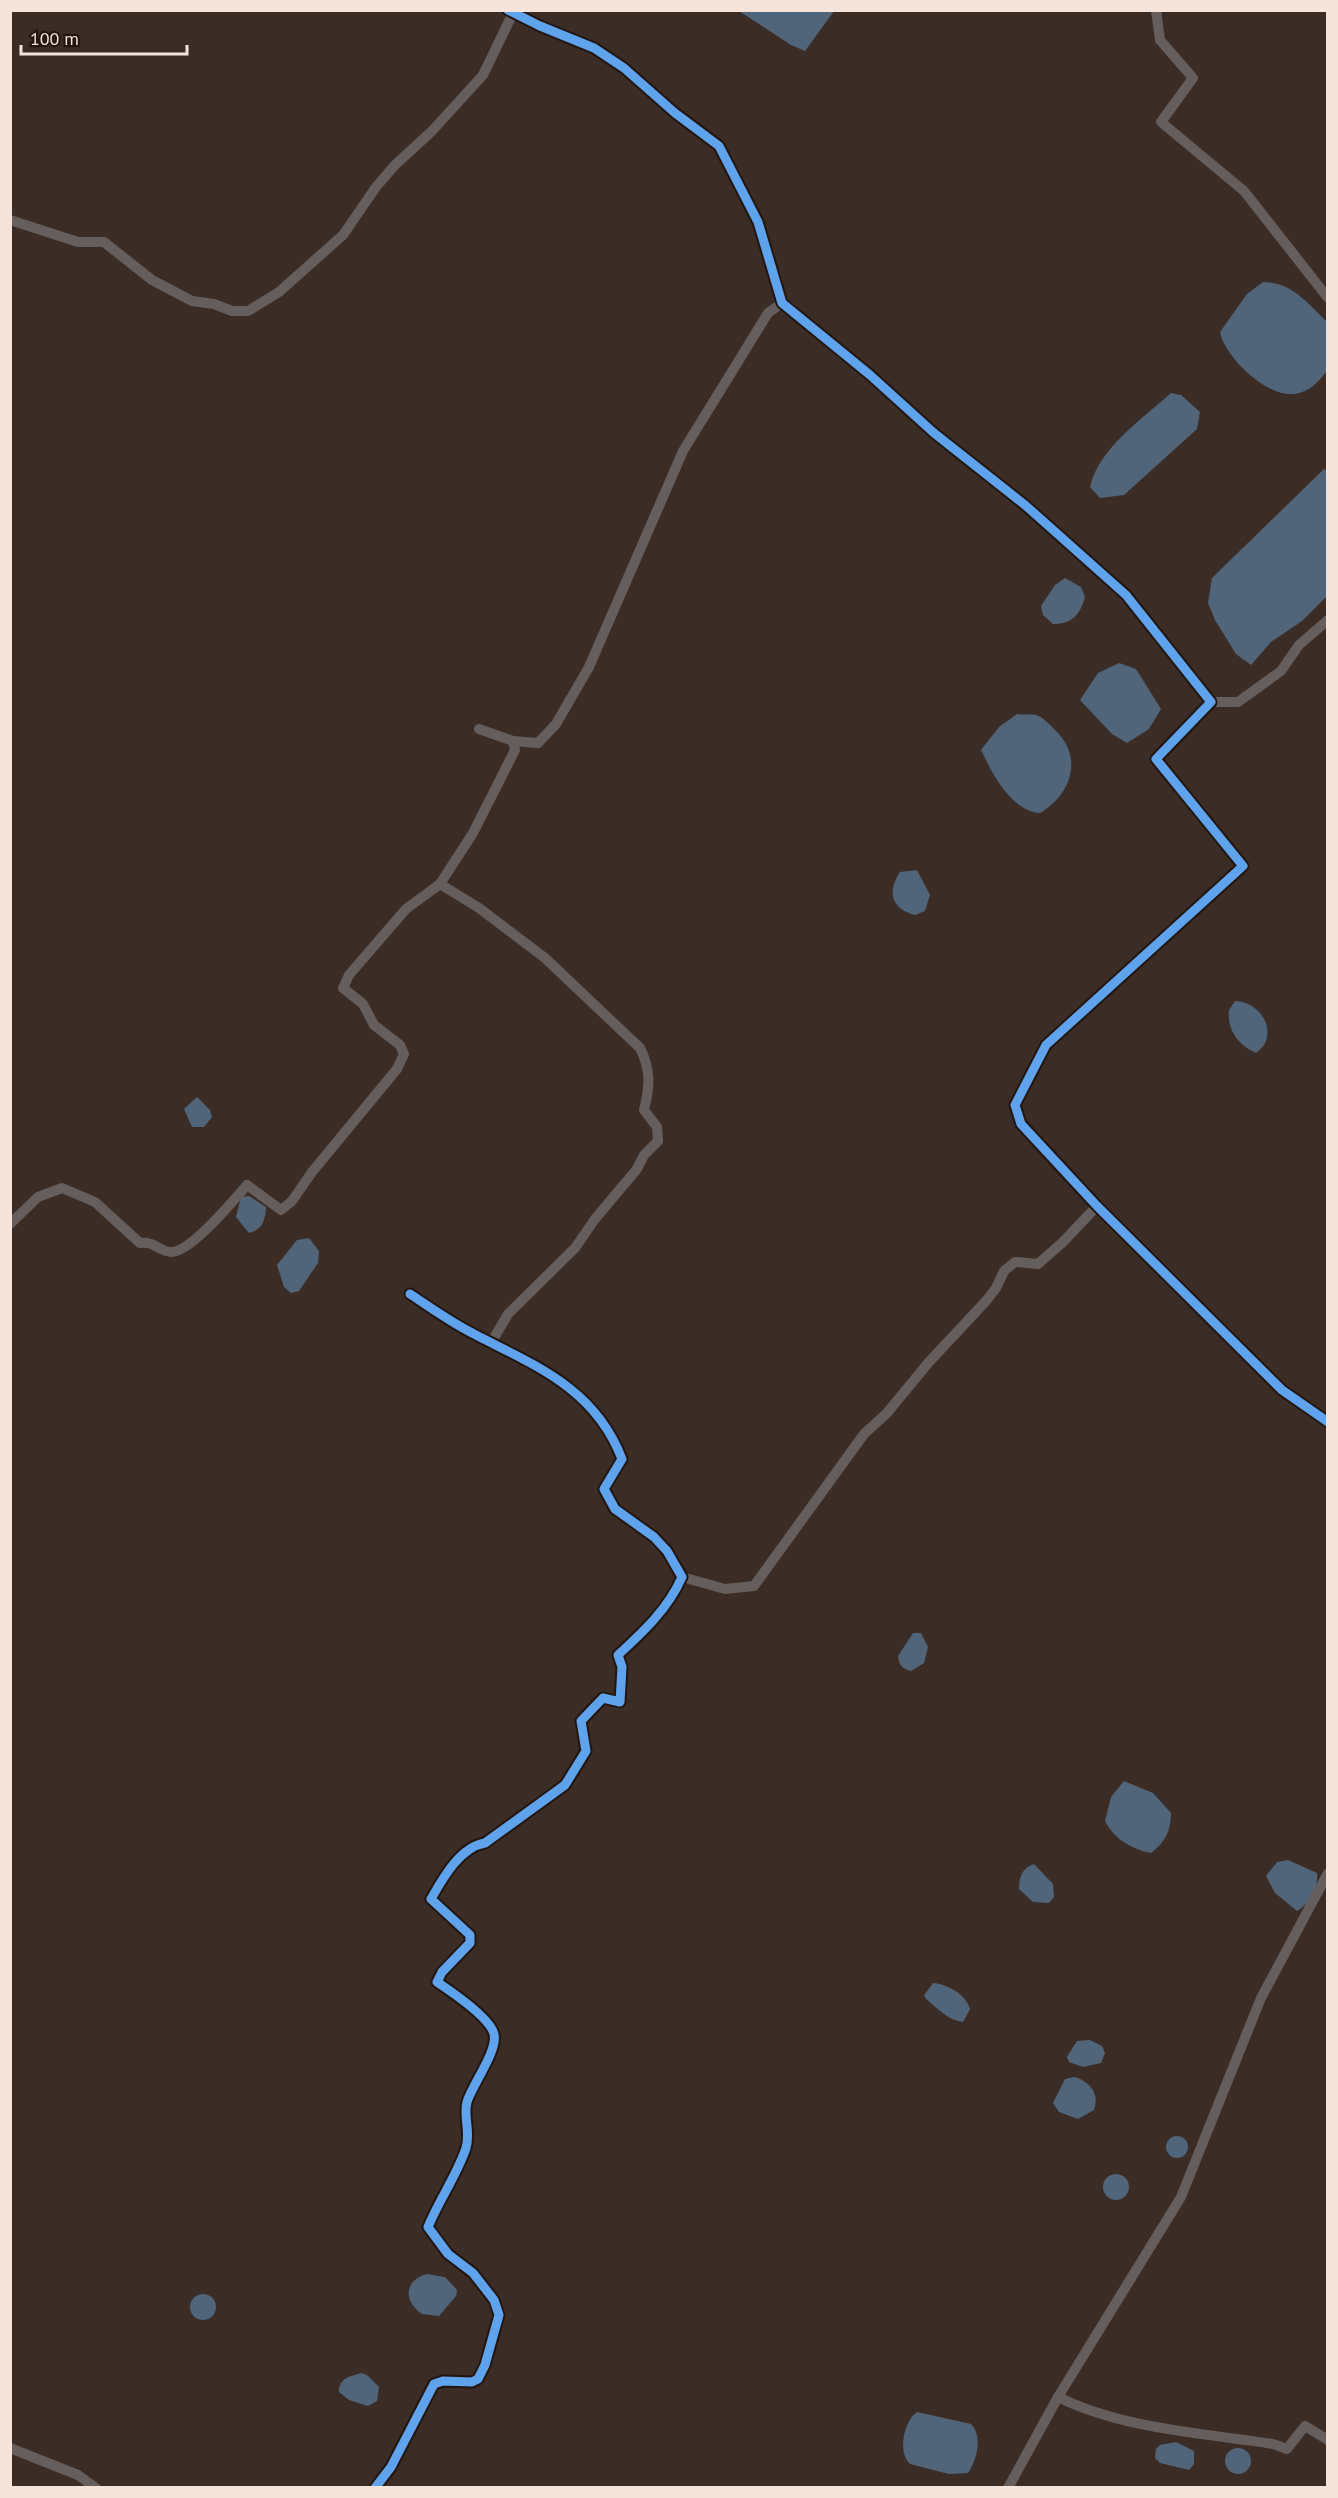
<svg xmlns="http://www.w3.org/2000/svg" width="1338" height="2498" font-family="'PT Sans',sans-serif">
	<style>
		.water { fill: #50647a }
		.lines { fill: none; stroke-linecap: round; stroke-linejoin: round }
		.minor { stroke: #655e5d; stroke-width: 10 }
		.cycleway-casing { stroke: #231610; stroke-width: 13 }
		.cycleway { stroke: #60a3ed; stroke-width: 9 }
	</style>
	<rect width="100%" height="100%" fill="#3b2d25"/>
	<g class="water">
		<path d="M739,11H834L805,51L791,45Z"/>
		<path d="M1263,282C1291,282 1307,302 1326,321L1327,371C1318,382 1310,392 1294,394C1266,397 1225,357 1220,332L1247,294Z"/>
		<path d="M1171,393L1181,395L1200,412L1197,429L1124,495L1100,498L1090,487C1099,448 1142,419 1171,393Z"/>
		<path d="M1324,469L1328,472L1327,596L1302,621L1271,642L1251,665L1236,654L1215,620L1208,603L1212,578Z"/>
		<path d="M1065,578L1081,587L1085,597C1080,615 1072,624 1053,624L1043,615L1041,606L1055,585Z"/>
		<path d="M1119,663L1136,669L1161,709L1149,729L1127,743L1112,734L1080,700L1098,673Z"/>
		<path d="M1017,714C1023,715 1030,714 1036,715C1043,717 1049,724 1054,729C1084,756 1072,794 1040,813C1011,811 992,773 981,750L999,727Z"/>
		<path d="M917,870L930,895L925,911L915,915C891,909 887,891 900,872Z"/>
		<path d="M1235,1001C1263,1002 1280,1036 1256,1053C1238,1045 1227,1030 1229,1010Z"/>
		<path d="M197,1097L210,1110L212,1117L204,1127H192L184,1109Z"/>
		<path d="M249,1196L266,1207C265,1221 263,1229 249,1233L236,1217L241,1197Z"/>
		<path d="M309,1238L319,1251L318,1263L299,1291L291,1293L284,1287L277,1265L297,1240Z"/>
		<path d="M913,1633H921L928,1647L924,1663L911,1671C902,1669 899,1665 898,1656Z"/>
		<path d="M1124,1781L1153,1793L1171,1813C1171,1831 1165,1842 1151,1853C1131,1849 1114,1839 1105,1821L1111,1797Z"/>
		<path d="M1288,1860L1317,1873C1319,1887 1309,1904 1297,1911L1275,1893L1266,1876L1277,1862Z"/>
		<path d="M1034,1864L1053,1884L1054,1897L1049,1903L1033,1902L1019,1889C1019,1877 1022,1868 1034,1864Z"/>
		<path d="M933,1983C947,1984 966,1994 970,2009L963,2022C949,2021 937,2008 926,1999L924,1995Z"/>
		<path d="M1090,2040L1102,2046L1105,2053L1101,2063L1083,2067L1069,2062L1067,2057L1077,2041Z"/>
		<path d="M1074,2077C1089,2081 1100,2093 1094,2110L1078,2119L1059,2112L1053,2103L1065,2079Z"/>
		<circle cx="1177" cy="2147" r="11"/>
		<circle cx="1116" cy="2187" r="13"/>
		<path d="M427,2274L445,2277L457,2290L456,2296L439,2316L422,2314C403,2301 404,2280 427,2274Z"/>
		<circle cx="203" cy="2307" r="13"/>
		<path d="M361,2373L367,2375L379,2387L377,2401L368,2406L349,2400L339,2392C339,2378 349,2377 361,2373Z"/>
		<path d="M917,2412L971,2424C983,2436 977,2460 968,2473L949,2474L910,2464C897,2452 904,2421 917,2412Z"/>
		<path d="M1176,2442L1194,2451V2464L1189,2470L1160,2463L1155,2458L1156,2449L1160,2445Z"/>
		<circle cx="1238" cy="2461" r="13"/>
	</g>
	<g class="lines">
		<g class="minor">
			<path d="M508,10L540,26L594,48L624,68L675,113L719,146L758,222L782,303L870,375L934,433L1025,505L1126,595L1211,702L1156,759L1243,866L1046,1045L1015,1105L1021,1124L1097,1206L1282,1390L1328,1422"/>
			<path d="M1156,10L1160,40L1193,78L1161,122L1244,191L1328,298"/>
			<path d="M10,220L78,242H104L152,280L192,301L214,304L232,311H248L279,292L343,235L376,187L395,165L432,131L483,75L513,13"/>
			<path d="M1211,702H1238L1281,671L1299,645L1328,620"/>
			<path d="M513,741L538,743L556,724L589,667L683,451L768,313L782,303"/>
			<path d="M440,884L479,908L545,958L640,1048C651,1070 650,1086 644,1110L657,1127L658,1141L644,1155L637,1169L595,1219L575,1248L508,1314L491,1343"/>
			<path d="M10,1224L38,1197L62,1188L95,1202L140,1243C155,1241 158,1251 171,1252C190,1253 233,1201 247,1185L281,1210L292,1201L312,1172L397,1069L404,1054L400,1045L374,1025L363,1004L343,988L349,975L406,909L440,884L473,833L515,750L513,741L479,729"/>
			<path d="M682,1577L725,1589L754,1586L864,1434L887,1413L929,1362L986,1301L996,1288L1004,1271L1015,1262L1038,1264L1063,1242L1097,1206"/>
			<path d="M1058,2397C1123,2429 1202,2433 1273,2444L1287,2449L1305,2426L1328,2440"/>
			<path d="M10,2448L78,2475L96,2488"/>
			<path d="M375,2488L391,2467L434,2384L443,2381L472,2382L478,2379L485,2365L499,2315L494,2300L473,2273L448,2254L428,2227C439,2200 457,2175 466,2148C471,2132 463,2117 467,2102C472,2085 498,2051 494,2034C490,2018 452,1992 437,1982L442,1972L470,1943V1935L431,1899C443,1878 460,1847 485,1843L565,1785L586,1751L581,1721L603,1698L620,1702L622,1667L618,1655C643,1632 668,1609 682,1577L667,1551L654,1537L615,1509L604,1489L622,1459C595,1389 538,1367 476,1335C453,1324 431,1308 410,1294"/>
			<path d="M1008,2488L1058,2397L1181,2197L1261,1998L1328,1873"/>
		</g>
		<defs>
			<g id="cycleway">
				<path d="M508,10L540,26L594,48L624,68L675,113L719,146L758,222L782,303L870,375L934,433L1025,505L1126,595L1211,702L1156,759L1243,866L1046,1045L1015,1105L1021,1124L1097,1206L1282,1390L1328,1422"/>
				<path d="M375,2488L391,2467L434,2384L443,2381L472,2382L478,2379L485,2365L499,2315L494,2300L473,2273L448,2254L428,2227C439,2200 457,2175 466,2148C471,2132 463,2117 467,2102C472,2085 498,2051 494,2034C490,2018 452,1992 437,1982L442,1972L470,1943V1935L431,1899C443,1878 460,1847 485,1843L565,1785L586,1751L581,1721L603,1698L620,1702L622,1667L618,1655C643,1632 668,1609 682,1577L667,1551L654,1537L615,1509L604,1489L622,1459C595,1389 538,1367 476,1335C453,1324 431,1308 410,1294"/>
			</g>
		</defs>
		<use href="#cycleway" class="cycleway-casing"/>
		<use href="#cycleway" class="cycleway"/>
	</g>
	<rect width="1338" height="2498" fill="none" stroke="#f6e4da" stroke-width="24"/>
	<path d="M21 45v9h166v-9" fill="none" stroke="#f6e4da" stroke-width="3"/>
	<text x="30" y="45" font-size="18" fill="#f6e4da" stroke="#231610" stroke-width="4.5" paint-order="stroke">100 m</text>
</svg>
